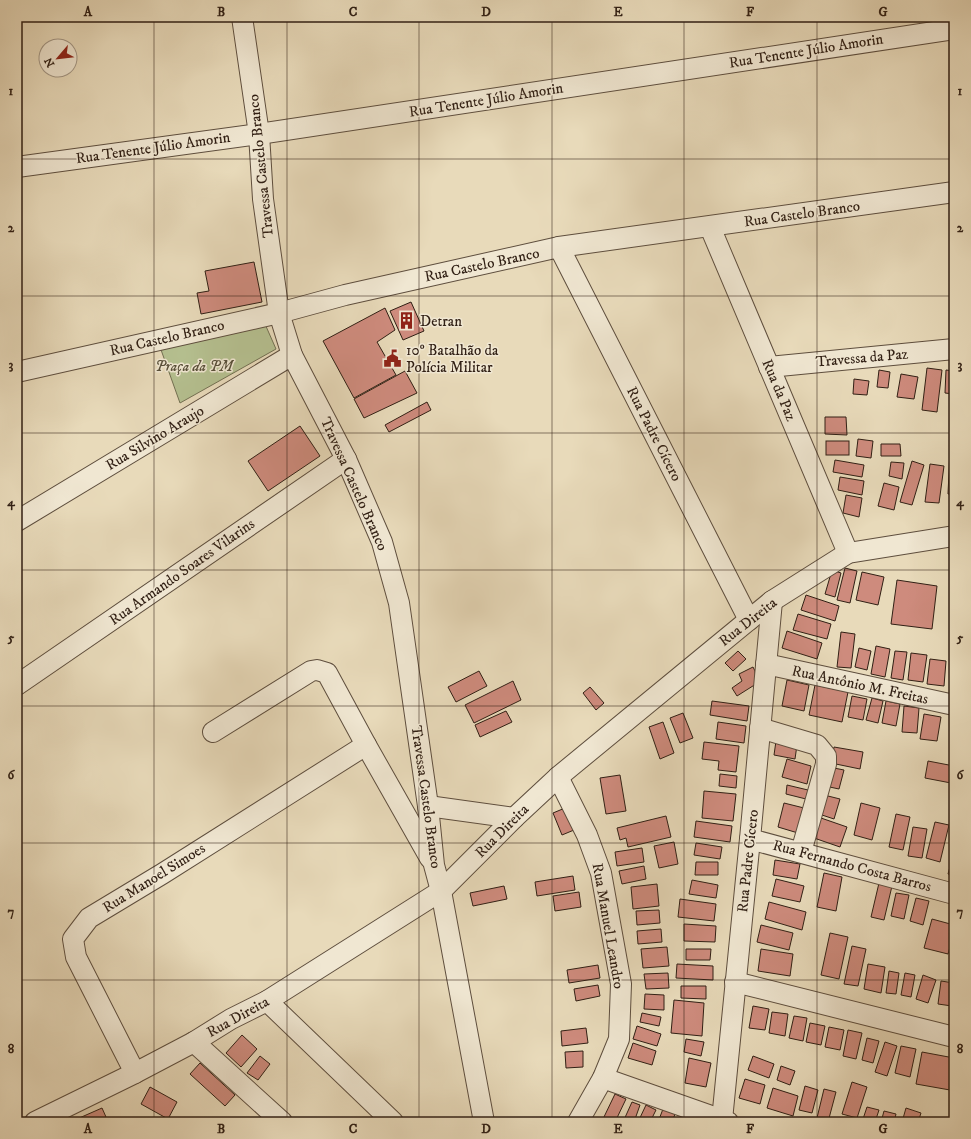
<svg xmlns="http://www.w3.org/2000/svg" width="971" height="1139" font-family="'IM FELL DW Pica',serif">
	<style>
		.green { fill: #b5c090; stroke: #727052 }
		.building { fill: #ce8b7d; stroke: #301f14 }
		.lines { fill: none; stroke-linecap: round; stroke-linejoin: round }
		.minor-casing { stroke: #5e4e3e; stroke-width: 22 }
		.minor { stroke: #f0e7d2; stroke-width: 20 }
		.grid { fill: none; stroke: #301f14; stroke-width: 1; stroke-opacity: 0.55 }
		.labels { text-anchor: middle; dominant-baseline: central; stroke-width: 3; stroke-linejoin: round; paint-order: stroke }
		.street-label { font-size: 15px; fill: #301f14; stroke: #f0e7d2 }
		.poi-label { font-size: 15px; fill: #301f14; stroke: #f0e7d2; text-anchor: start }
		.park-label { font-size: 15px; font-style: italic; fill: #584f39; stroke: #f0e7d2 }
		.neatline { fill: none; stroke: #301f14; stroke-width: 1.5 }
		.grid-label { font-size: 13px; text-anchor: middle; font-weight: bold; fill: #301f14 }
	</style>
	<rect width="100%" height="100%" fill="#e8daba"/>
	<filter id="stains"><feTurbulence type="fractalNoise" baseFrequency=".005" numOctaves="4"/><feColorMatrix values="0 0 0 0 .2 0 0 0 0 .09 0 0 0 0 .02 0 0 0 .5 -.17"/></filter>
	<radialGradient id="worn" r=".72"><stop offset=".6" stop-color="#630" stop-opacity="0"/><stop offset="1" stop-color="#630" stop-opacity=".3"/></radialGradient>
	<path class="green" d="M265,324L276,349L180,403L160,347Z"/>
	<g class="building">
		<path d="M254,262L262,302L201,314L197,293L209,291L205,271Z"/>
		<path d="M411,302L424,331L403,340L390,311Z"/>
		<path d="M385,308L395,330L377,342L396,375L354,398L323,341Z"/>
		<path d="M927,368L942,370L937,412L922,410Z"/>
		<path d="M879,370L890,372L888,388L877,387Z"/>
		<path d="M946,370L954,371V394L945,393Z"/>
		<path d="M405,371L417,393L364,418L354,399Z"/>
		<path d="M901,374L918,377L914,399L897,397Z"/>
		<path d="M854,379L869,381L867,395L853,394Z"/>
		<path d="M427,402L431,410L389,432L385,425Z"/>
		<path d="M825,417H846L847,435L825,434Z"/>
		<path d="M300,426L320,456L268,491L248,461Z"/>
		<path d="M858,439L873,441L871,458L856,456Z"/>
		<rect x="826" y="441" width="23" height="14"/>
		<path d="M881,444H900L901,456H881Z"/>
		<path d="M950,450H954V494H948Z"/>
		<path d="M835,460L864,465L862,477L833,472Z"/>
		<path d="M912,461L924,465L912,505L900,502Z"/>
		<path d="M891,462L904,463L902,479L889,476Z"/>
		<path d="M930,464L944,466L939,503L925,502Z"/>
		<path d="M840,477L864,481L862,495L838,490Z"/>
		<path d="M884,483L899,487L894,510L878,506Z"/>
		<path d="M846,495L862,498L859,517L843,513Z"/>
		<path d="M845,568L857,571L850,603L837,600Z"/>
		<path d="M832,570L841,573L835,597L825,594Z"/>
		<path d="M862,572L884,577L878,605L856,600Z"/>
		<path d="M897,580L937,586L932,629L891,624Z"/>
		<path d="M806,595L839,606L835,621L801,610Z"/>
		<path d="M798,614L831,624L827,639L793,630Z"/>
		<path d="M787,631L822,643L817,659L782,648Z"/>
		<path d="M841,632L855,634L851,668L837,667Z"/>
		<path d="M876,646L890,649L885,677L871,674Z"/>
		<path d="M859,648L871,651L867,670L855,667Z"/>
		<path d="M738,651L746,659L733,671L725,663Z"/>
		<path d="M895,651L907,652L903,680L891,678Z"/>
		<path d="M911,653L927,655L923,682L908,680Z"/>
		<path d="M930,659L946,661L944,686L927,684Z"/>
		<path d="M753,667L755,671L756,684L737,696L732,688L742,681L739,674Z"/>
		<path d="M479,671L487,686L456,702L448,687Z"/>
		<path d="M787,680L809,685L804,711L782,706Z"/>
		<path d="M513,681L521,700L474,723L465,705Z"/>
		<path d="M815,685L848,692L842,722L809,715Z"/>
		<path d="M590,687L604,703L596,710L583,693Z"/>
		<path d="M852,696L867,699L863,720L848,717Z"/>
		<path d="M872,698L883,701L878,723L866,720Z"/>
		<path d="M712,701L749,706L747,721L710,715Z"/>
		<path d="M886,701L900,704L896,726L882,723Z"/>
		<path d="M904,706L919,708L917,733L902,732Z"/>
		<path d="M506,711L512,722L480,737L475,725Z"/>
		<path d="M683,713L693,738L680,743L670,718Z"/>
		<path d="M924,714L941,717L937,741L920,739Z"/>
		<path d="M663,722L674,753L660,759L649,727Z"/>
		<path d="M718,722L746,726L744,743L716,739Z"/>
		<path d="M776,741L797,745L795,759L774,755Z"/>
		<path d="M704,742L739,746L736,772L718,770L719,761L702,759Z"/>
		<path d="M834,747L863,752L860,769L831,763Z"/>
		<path d="M787,759L811,766L807,784L782,777Z"/>
		<path d="M928,761L954,766L951,783L925,778Z"/>
		<path d="M829,767L844,770L839,789L825,786Z"/>
		<path d="M720,774L737,776L736,788L719,786Z"/>
		<path d="M620,775L626,811L606,814L600,778Z"/>
		<path d="M787,785L808,790L806,799L786,794Z"/>
		<path d="M704,791L736,794L733,821L702,818Z"/>
		<path d="M824,795L840,799L834,819L819,814Z"/>
		<path d="M784,803L804,808L798,833L778,827Z"/>
		<path d="M861,803L880,808L872,840L854,835Z"/>
		<path d="M565,808L574,830L562,835L553,813Z"/>
		<path d="M896,814L910,817L903,850L889,847Z"/>
		<path d="M666,816L671,837L628,847L626,838L620,840L617,828Z"/>
		<path d="M821,818L847,827L840,847L814,838Z"/>
		<path d="M696,821L732,826L730,842L694,837Z"/>
		<path d="M935,822L949,825L940,862L926,858Z"/>
		<path d="M913,827L927,829L922,858L908,856Z"/>
		<path d="M674,842L678,864L659,868L654,846Z"/>
		<path d="M696,843L722,847L720,859L694,855Z"/>
		<path d="M642,848L644,862L617,866L615,852Z"/>
		<path d="M775,860L800,864L797,879L773,875Z"/>
		<path d="M696,862H718V875H695Z"/>
		<path d="M951,863L954,864V876L948,874Z"/>
		<path d="M644,866L646,879L622,884L619,871Z"/>
		<path d="M824,873L842,877L836,911L817,907Z"/>
		<path d="M573,876L575,890L537,896L535,882Z"/>
		<path d="M776,879L804,886L800,902L772,896Z"/>
		<path d="M692,880L718,885L716,898L689,894Z"/>
		<path d="M879,883L892,886L884,920L871,917Z"/>
		<path d="M657,884L659,906L633,909L631,887Z"/>
		<path d="M504,886L507,899L473,906L470,893Z"/>
		<path d="M579,892L581,907L555,911L553,896Z"/>
		<path d="M896,893L909,895L904,919L891,916Z"/>
		<path d="M916,898L929,901L923,925L910,921Z"/>
		<path d="M680,899L716,904L714,921L678,917Z"/>
		<path d="M769,902L806,912L802,930L765,919Z"/>
		<path d="M659,910L660,923L637,925L636,911Z"/>
		<path d="M932,919L954,925V933L948,954L924,948Z"/>
		<path d="M684,924L716,926L715,942L684,941Z"/>
		<path d="M761,925L793,933L789,950L757,942Z"/>
		<path d="M661,929L662,942L638,944L637,931Z"/>
		<path d="M830,933L848,937L839,979L821,975Z"/>
		<path d="M852,946L866,949L858,986L844,984Z"/>
		<path d="M667,947L669,966L643,968L641,949Z"/>
		<path d="M686,949H711L710,960H686Z"/>
		<path d="M761,949L793,954L790,976L758,971Z"/>
		<path d="M677,964L713,966V980L676,978Z"/>
		<path d="M868,964L885,967L881,993L864,989Z"/>
		<path d="M598,965L600,978L569,983L567,970Z"/>
		<path d="M889,971L899,973L896,994L886,993Z"/>
		<path d="M668,973L669,988L646,989L644,974Z"/>
		<path d="M905,973L915,975L911,997L901,995Z"/>
		<path d="M923,975L936,980L928,1003L916,999Z"/>
		<path d="M941,981L954,983L952,1006L938,1004Z"/>
		<path d="M598,985L600,996L576,1001L574,989Z"/>
		<path d="M681,986H706V999L681,998Z"/>
		<path d="M645,994L664,995V1010L644,1009Z"/>
		<path d="M674,1000L704,1003L702,1036L671,1033Z"/>
		<path d="M753,1006L769,1009L765,1030L749,1028Z"/>
		<path d="M772,1012L788,1014L785,1036L769,1033Z"/>
		<path d="M642,1013L661,1017L659,1026L640,1022Z"/>
		<path d="M794,1016L807,1018L803,1041L789,1038Z"/>
		<path d="M810,1023L825,1026L821,1045L806,1042Z"/>
		<path d="M637,1026L661,1034L657,1046L633,1039Z"/>
		<path d="M829,1027L844,1030L840,1050L825,1047Z"/>
		<path d="M586,1028L588,1043L562,1046L561,1031Z"/>
		<path d="M848,1030L862,1033L856,1059L843,1056Z"/>
		<path d="M242,1035L257,1049L241,1067L226,1053Z"/>
		<path d="M867,1038L879,1041L873,1063L862,1060Z"/>
		<path d="M686,1039L704,1042L701,1056L684,1052Z"/>
		<path d="M885,1042L897,1046L887,1076L875,1072Z"/>
		<path d="M633,1043L656,1051L652,1065L628,1058Z"/>
		<path d="M901,1046L916,1049L910,1077L895,1073Z"/>
		<path d="M583,1051V1067L566,1068L565,1052Z"/>
		<path d="M922,1052L954,1058L950,1090L916,1084Z"/>
		<path d="M260,1056L270,1064L258,1080L247,1073Z"/>
		<path d="M753,1056L774,1064L769,1078L748,1070Z"/>
		<path d="M689,1058L711,1063L706,1087L685,1083Z"/>
		<path d="M200,1063L235,1095L225,1106L190,1074Z"/>
		<path d="M781,1066L795,1071L790,1085L777,1080Z"/>
		<path d="M745,1079L765,1085L760,1104L739,1098Z"/>
		<path d="M852,1082L867,1087L857,1118L842,1114Z"/>
		<path d="M805,1086L818,1090L812,1113L799,1110Z"/>
		<path d="M150,1087L177,1102L168,1119L141,1104Z"/>
		<path d="M773,1088L798,1096L793,1116L767,1108Z"/>
		<path d="M824,1089L836,1092L828,1122H816Z"/>
		<path d="M615,1094L626,1099L615,1122H609L603,1119Z"/>
		<path d="M632,1102L640,1105L634,1122H623Z"/>
		<path d="M646,1105L656,1110L650,1122H638Z"/>
		<path d="M867,1107L879,1110L875,1122H862Z"/>
		<path d="M102,1108L106,1117L93,1122H78L77,1119Z"/>
		<path d="M906,1108L921,1113L918,1122H902Z"/>
		<path d="M663,1109L675,1114L672,1122H658Z"/>
		<path d="M884,1111L896,1114L894,1122H881Z"/>
	</g>
	<g class="lines">
		<defs>
			<g id="minor">
				<path d="M242,17L259,134L263,199L279,313L292,355L346,459L382,542L399,603L428,806L434,865L441,891L484,1122"/>
				<path d="M17,167L259,134L954,29"/>
				<path d="M710,227L848,553"/>
				<path d="M559,247L749,620"/>
				<path d="M769,367L954,349"/>
				<path d="M17,372L279,313L345,295L559,247L954,192"/>
				<path d="M17,521L292,355"/>
				<path d="M766,664L954,705"/>
				<path d="M17,685L346,459"/>
				<path d="M760,728L817,745L826,756V764L801,852"/>
				<path d="M213,732L311,671L317,670L327,673L366,745L430,858"/>
				<path d="M558,777L587,835L601,873L621,984L619,1039L603,1078L578,1122"/>
				<path d="M428,806L514,818"/>
				<path d="M750,839L954,894"/>
				<path d="M735,982L954,1037"/>
				<path d="M267,1001L393,1122"/>
				<path d="M194,1042L282,1122"/>
				<path d="M135,1073L76,957L73,939L89,918L162,874L366,745"/>
				<path d="M603,1078L728,1122"/>
				<path d="M722,1120L750,839L772,601"/>
				<path d="M35,1122L135,1073L194,1042L231,1019L267,1001L441,891L514,818L558,777L772,601L848,553L954,536"/>
			</g>
		</defs>
		<use href="#minor" class="minor-casing"/>
		<use href="#minor" class="minor"/>
	</g>
	<path class="grid" d="M154,17V1122M287,17V1122M419,17V1122M552,17V1122M684,17V1122M817,17V1122M17,159H954M17,296H954M17,433H954M17,570H954M17,706H954M17,843H954M17,980H954"/>
	<defs>
		<symbol id="building-bare" viewBox="-9 -9 18 18"><path d="M-4-6H4V6H1V3H-1V6H-4ZM-2.5-4.3h1.7v1.8h-1.7ZM.8-4.3h1.7v1.8H.8ZM-2.5-1h1.7V.8h-1.7ZM.8-1h1.7V.8H.8Z" fill="#8f2418" stroke="#f0e7d2" stroke-width="2.5" paint-order="stroke"/></symbol>
		<symbol id="civic-bare" viewBox="-9 -9 18 18"><path d="M-.6-6.5H3V-4.5H.6V-3L4-1V1h2V6H-6V1h2V-1L-.6-3ZM-1.2 2.5V6h2.4V2.5Z" fill="#8f2418" stroke="#f0e7d2" stroke-width="2.5" paint-order="stroke"/></symbol>
	</defs>
	<g fill-rule="evenodd">
		<use href="#building-bare" x="394" y="308" width="25" height="25"/>
		<use href="#civic-bare" x="380" y="346" width="25" height="25"/>
	</g>
	<g class="labels">
		<g class="street-label">
			<text transform="translate(806 51) rotate(-9)">Rua Tenente Júlio Amorin</text>
			<text transform="translate(486 100) rotate(-9)">Rua Tenente Júlio Amorin</text>
			<text transform="translate(153 148) rotate(-8)">Rua Tenente Júlio Amorin</text>
			<text transform="translate(261 166) rotate(-96)">Travessa Castelo Branco</text>
			<text transform="translate(802 214) rotate(-8)">Rua Castelo Branco</text>
			<text transform="translate(482 265) rotate(-12)">Rua Castelo Branco</text>
			<text transform="translate(167 338) rotate(-13)">Rua Castelo Branco</text>
			<text transform="translate(862 358) rotate(-5)">Travessa da Paz</text>
			<text transform="translate(779 390) rotate(67)">Rua da Paz</text>
			<text transform="translate(654 434) rotate(63)">Rua Padre Cícero</text>
			<text transform="translate(155 438) rotate(-31)">Rua Silvino Araujo</text>
			<text transform="translate(354 484) rotate(66)">Travessa Castelo Branco</text>
			<text transform="translate(182 572) rotate(-35)">Rua Armando Soares Vilarins</text>
			<text transform="translate(748 622) rotate(-38)">Rua Direita</text>
			<text transform="translate(860 685) rotate(12)">Rua Antônio M. Freitas</text>
			<text transform="translate(426 797) rotate(82)">Travessa Castelo Branco</text>
			<text transform="translate(502 831) rotate(-45)">Rua Direita</text>
			<text transform="translate(748 861) rotate(-84)">Rua Padre Cícero</text>
			<text transform="translate(852 866) rotate(15)">Rua Fernando Costa Barros</text>
			<text transform="translate(154 878) rotate(-32)">Rua Manoel Simoes</text>
			<text transform="translate(608 926) rotate(80)">Rua Manuel Leandro</text>
			<text transform="translate(238 1017) rotate(-29)">Rua Direita</text>
		</g>
		<g class="poi-label">
			<text x="420" y="321">Detran</text>
			<text x="406" y="350">10º Batalhão da<tspan x="406" dy="17">Polícia Militar</tspan></text>
		</g>
		<g class="park-label">
			<text x="194" y="366">Praça da PM</text>
		</g>
	</g>
	<rect width="971" height="1139" fill="none" stroke="#e8daba" stroke-width="44"/>
	<g transform="translate(58 58) rotate(242)"><circle r="19" fill="#f0e7d2" stroke="#a39786"/>
	<path d="M0-3L7 15L0 10L-7 15Z" fill="#8f2418"/>
	<text y="-6" font-size="11" font-weight="bold" text-anchor="middle" fill="#301f14">N</text>
	</g>
	<rect x="22" y="22" width="927" height="1095" class="neatline"/>
	<g class="grid-label">
		<text x="88" y="16">A</text>
		<text x="221" y="16">B</text>
		<text x="353" y="16">C</text>
		<text x="486" y="16">D</text>
		<text x="618" y="16">E</text>
		<text x="750" y="16">F</text>
		<text x="883" y="16">G</text>
		<text x="11" y="95">1</text>
		<text x="960" y="95">1</text>
		<text x="11" y="232">2</text>
		<text x="960" y="232">2</text>
		<text x="11" y="369">3</text>
		<text x="960" y="369">3</text>
		<text x="11" y="506">4</text>
		<text x="960" y="506">4</text>
		<text x="11" y="642">5</text>
		<text x="960" y="642">5</text>
		<text x="11" y="779">6</text>
		<text x="960" y="779">6</text>
		<text x="11" y="916">7</text>
		<text x="960" y="916">7</text>
		<text x="11" y="1053">8</text>
		<text x="960" y="1053">8</text>
		<text x="88" y="1133">A</text>
		<text x="221" y="1133">B</text>
		<text x="353" y="1133">C</text>
		<text x="486" y="1133">D</text>
		<text x="618" y="1133">E</text>
		<text x="750" y="1133">F</text>
		<text x="883" y="1133">G</text>
	</g>
	<rect width="100%" height="100%" filter="url(#stains)"/>
	<rect width="100%" height="100%" fill="url(#worn)"/>
</svg>
